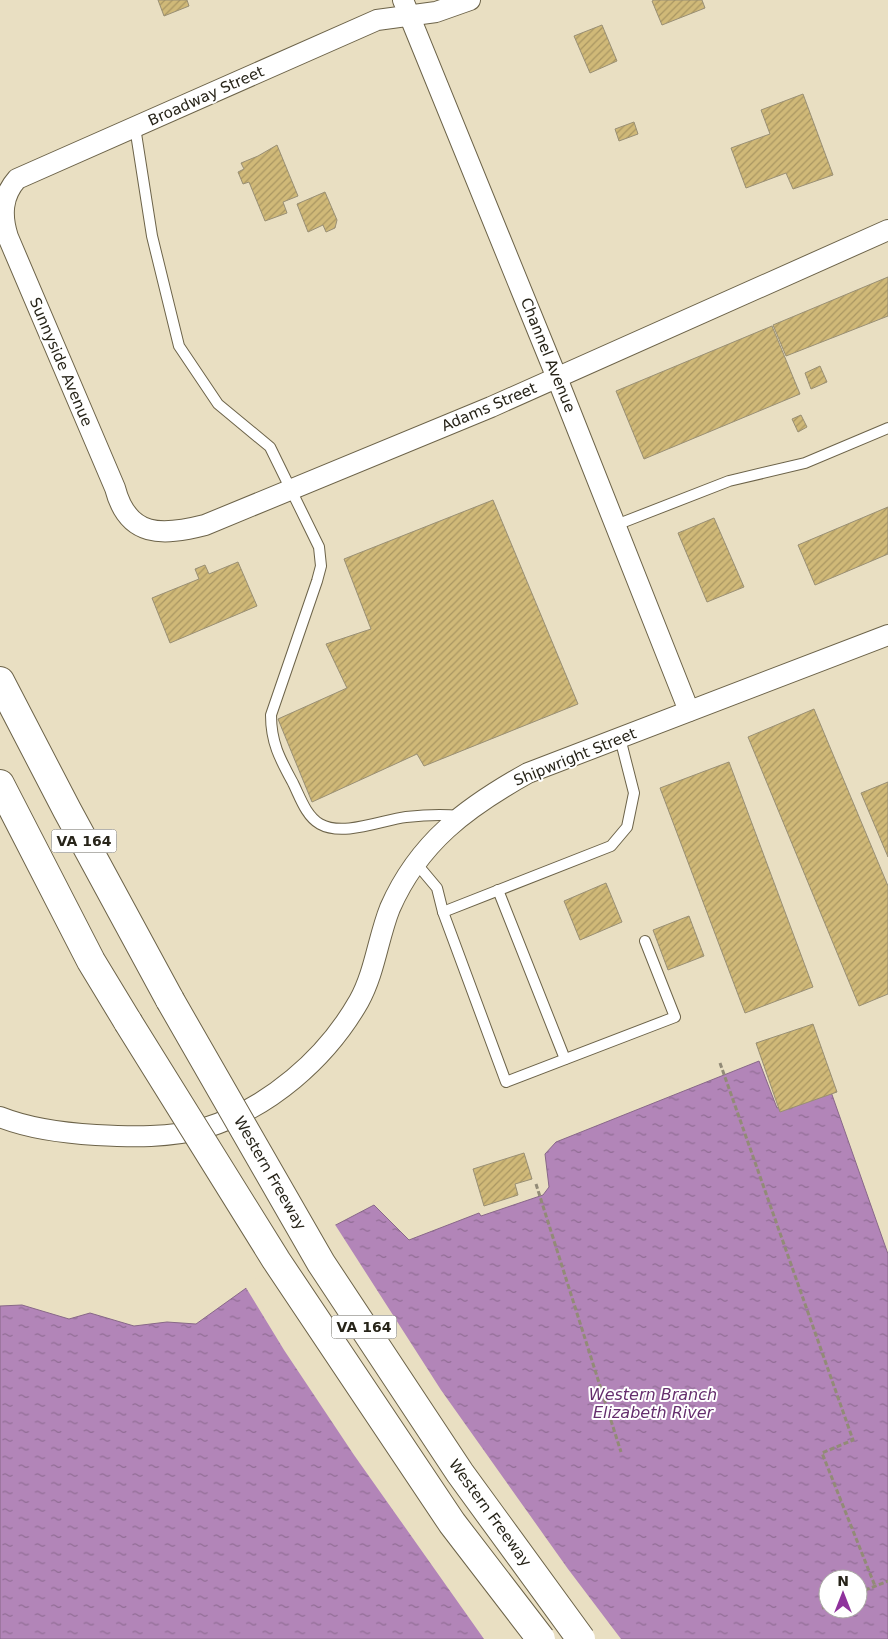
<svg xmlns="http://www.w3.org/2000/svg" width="888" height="1639" font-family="'DejaVu Sans',sans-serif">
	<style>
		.water { fill: url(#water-ripples); stroke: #886888; fill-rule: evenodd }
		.pier { fill: #e9dfc2 }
		.building { fill: url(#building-hatch); stroke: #998f74 }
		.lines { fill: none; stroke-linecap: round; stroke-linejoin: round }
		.service-casing { stroke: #6c6349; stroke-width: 12 }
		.minor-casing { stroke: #6c6349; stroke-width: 22 }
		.motorway-casing { stroke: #6c6349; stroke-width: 30 }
		.path { stroke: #928b77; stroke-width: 3; stroke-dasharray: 5 2.5; stroke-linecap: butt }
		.service { stroke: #fff; stroke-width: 10 }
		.minor { stroke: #fff; stroke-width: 20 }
		.motorway { stroke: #fff; stroke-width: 28 }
		.motorway-bridge-casing { stroke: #6c6349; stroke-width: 30; stroke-linecap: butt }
		.motorway-bridge { stroke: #fff; stroke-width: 28 }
		.labels { text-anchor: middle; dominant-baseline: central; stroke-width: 4; stroke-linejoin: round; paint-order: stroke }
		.shield { fill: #fff; stroke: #68665e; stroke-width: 1 }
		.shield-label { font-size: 14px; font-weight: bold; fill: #272419 }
		.street-label { font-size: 15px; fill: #272419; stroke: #fff }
		.water-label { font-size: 16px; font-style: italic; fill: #652e6d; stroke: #fff }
	</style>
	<defs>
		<pattern id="water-ripples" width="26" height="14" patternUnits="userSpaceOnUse" patternTransform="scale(1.25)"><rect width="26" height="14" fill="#b285b8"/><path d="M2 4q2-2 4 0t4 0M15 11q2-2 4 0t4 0" fill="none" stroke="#916d95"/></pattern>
		<pattern id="building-hatch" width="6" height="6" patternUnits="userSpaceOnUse" patternTransform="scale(1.25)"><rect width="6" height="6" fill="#d0b978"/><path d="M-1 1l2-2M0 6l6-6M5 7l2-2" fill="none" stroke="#a99662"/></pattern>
	</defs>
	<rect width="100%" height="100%" fill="#e9dfc2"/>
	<path class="water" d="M759,1061L777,1108L830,1089L888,1254V1639H0V1306L22,1305L69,1319L90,1313L134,1326L167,1322L196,1324L330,1228L374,1205L409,1240L479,1213L481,1216L543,1195L549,1187L545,1154L556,1142ZM828,1579H858V1609H828Z"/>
	<path class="pier" d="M334,1223L441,1390L568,1569L621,1639H484L354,1455L284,1350L245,1286Z"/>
	<g class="building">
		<path d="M158,0H187L189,6L164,16Z"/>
		<path d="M654,0H702L705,8L662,25L652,1Z"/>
		<path d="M602,25L617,61L590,73L574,36Z"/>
		<path d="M803,94L833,175L793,189L786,173L746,188L731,148L770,134L761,110Z"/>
		<path d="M634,122L638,134L619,141L615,129Z"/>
		<path d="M277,145L298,196L283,202L287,213L265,221L249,182L243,184L238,172L244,169L241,163L258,156Z"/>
		<path d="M325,192L337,220L335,228L326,232L323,225L308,232L297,204Z"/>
		<path d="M888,277V316L786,356L773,325Z"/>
		<path d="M772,326L800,394L644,459L616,391Z"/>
		<path d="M820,366L827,382L811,389L805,373Z"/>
		<path d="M801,415L807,427L798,432L792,419Z"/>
		<path d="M493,500L578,704L424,766L417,754L312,802L278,719L347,688L326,644L371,629L344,559Z"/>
		<path d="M888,507V554L815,585L798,545Z"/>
		<path d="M714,518L744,587L707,602L678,533Z"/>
		<path d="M238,562L257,606L170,643L152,598L199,579L195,569L205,565L209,574Z"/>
		<path d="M814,709L888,886V994L859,1006L748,737Z"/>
		<path d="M729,762L813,987L745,1013L660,788Z"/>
		<path d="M888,782V857L861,793Z"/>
		<path d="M606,883L622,922L580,940L564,901Z"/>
		<path d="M689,916L704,956L668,970L653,930Z"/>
		<path d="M813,1024L837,1092L780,1112L756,1043Z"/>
		<path d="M524,1153L532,1179L515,1184L518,1195L484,1206L473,1169Z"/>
	</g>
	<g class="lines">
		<defs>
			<g id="service">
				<path d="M135,127L152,236L179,346L218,404L270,447L319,547L321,566L317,581L271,715C271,743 280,759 293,783C300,797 306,816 320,824C343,837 382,820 406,817C424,815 442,814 459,816"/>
				<path d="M616,525L729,481L805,463L888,428"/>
				<path d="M416,863L437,888L443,912L506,1082L675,1017L645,941"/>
				<path d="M498,890L565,1059"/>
				<path d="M443,912L611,846L627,827L634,793L620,738"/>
			</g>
			<g id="minor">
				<path d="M403,0L557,378L689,711"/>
				<path d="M470,0L436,12L377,20L17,179C2,196 1,215 8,237L115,488C128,538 162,536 205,525L491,407L888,230"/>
				<path d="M0,1117C30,1129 63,1133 96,1135C132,1137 170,1138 205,1128C269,1108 326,1059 359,1001C375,972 378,938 390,908C419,842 467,807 528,773L888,635"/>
			</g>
			<g id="motorway">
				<path d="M0,681L67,810L170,1000"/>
				<path d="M0,784L91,961L128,1022"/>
			</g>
		</defs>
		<use href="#service" class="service-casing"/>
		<use href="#minor" class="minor-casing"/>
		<use href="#motorway" class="motorway-casing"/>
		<g class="path">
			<path d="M720,1063L853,1440L822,1453L875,1586"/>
			<path d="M536,1184L621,1452"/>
			<path d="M858,1593L888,1581"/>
			<path d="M822,1608L828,1606"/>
		</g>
		<use href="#service" class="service"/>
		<use href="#minor" class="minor"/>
		<use href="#motorway" class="motorway"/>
		<defs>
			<g id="motorway-bridge">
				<path d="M170,1000L321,1263L460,1473L581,1639"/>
				<path d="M128,1022L276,1260L452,1523L541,1639"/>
			</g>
		</defs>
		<use href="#motorway-bridge" class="motorway-bridge-casing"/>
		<use href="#motorway-bridge" class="motorway-bridge"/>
	</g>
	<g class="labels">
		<g class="shield">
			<rect x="51.5" y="829.5" width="65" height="23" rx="4"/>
			<rect x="331.5" y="1315.5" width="65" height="23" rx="4"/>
		</g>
		<g class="shield-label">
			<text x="84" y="841">VA 164</text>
			<text x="364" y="1327">VA 164</text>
		</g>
		<g class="street-label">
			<text transform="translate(206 96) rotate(-24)">Broadway Street</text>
			<text transform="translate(548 355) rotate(68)">Channel Avenue</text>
			<text transform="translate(61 362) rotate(67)">Sunnyside Avenue</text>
			<text transform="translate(489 407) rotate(-23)">Adams Street</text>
			<text transform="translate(575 757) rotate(-22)">Shipwright Street</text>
			<text transform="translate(270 1173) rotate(60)">Western Freeway</text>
			<text transform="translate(490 1513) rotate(54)">Western Freeway</text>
		</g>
		<g class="water-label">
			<text x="653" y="1394">Western Branch<tspan x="653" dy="18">Elizabeth River</tspan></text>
		</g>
	</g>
	<g transform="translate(843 1594)"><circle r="24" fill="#ffffff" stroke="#a9a7a3"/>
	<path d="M0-4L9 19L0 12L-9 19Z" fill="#8f329c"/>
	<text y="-8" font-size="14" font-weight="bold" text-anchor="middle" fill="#272419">N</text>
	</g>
</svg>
